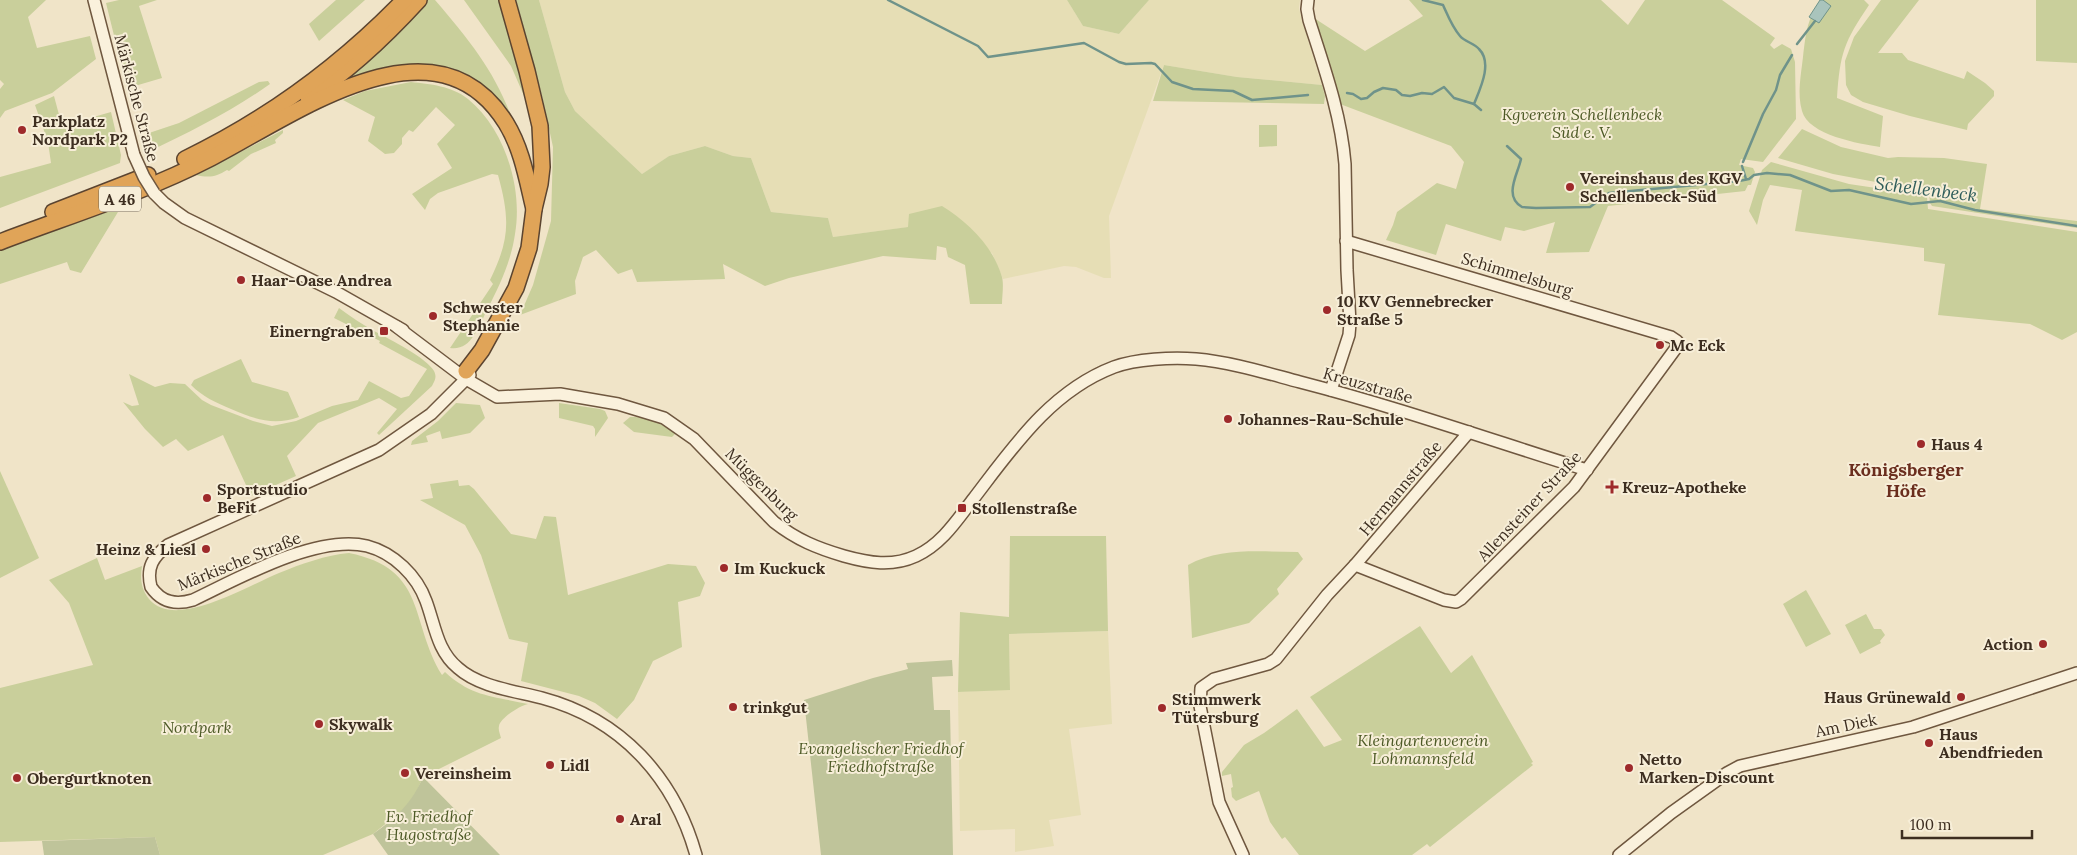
<svg xmlns="http://www.w3.org/2000/svg" width="2077" height="855" font-family="Lora,serif">
	<style>
		.farmland { fill: #e6deb5 }
		.green { fill: #c9cf9b }
		.cemetery { fill: #bfc49a }
		.water { fill: #a9c4bc; stroke: #6f938a }
		.lines { fill: none; stroke-linecap: round; stroke-linejoin: round }
		.stream { stroke: #6f938a; stroke-width: 2.5 }
		.secondary-casing { stroke: #6f573f; stroke-width: 14 }
		.highway-casing { stroke: #5b4430; stroke-width: 18 }
		.secondary { stroke: #faf1dc; stroke-width: 11 }
		.highway { stroke: #e0a458; stroke-width: 15 }
		.secondary-bridge-casing { stroke: #6f573f; stroke-width: 14; stroke-linecap: butt }
		.secondary-bridge { stroke: #faf1dc; stroke-width: 11 }
		.poi-dot { fill: #9e2a2b; stroke: #f7eed8; stroke-width: 2 }
		.labels { text-anchor: middle; dominant-baseline: central; stroke-width: 4; stroke-linejoin: round; paint-order: stroke }
		.shield { fill: #f7eed8; stroke: #756857; stroke-width: 1 }
		.shield-label { font-size: 15px; font-weight: bold; fill: #3d2e20 }
		.street-label { font-size: 16px; fill: #3d2e20; stroke: #f7eed8 }
		.park-label { font-size: 16px; font-style: italic; fill: #4d5a26; stroke: #f7eed8 }
		.poi-label { font-size: 16px; font-weight: bold; fill: #3d2e20; stroke: #f7eed8; text-anchor: start }
		.water-label { font-size: 18px; font-style: italic; fill: #2f5d5a; stroke: #f7eed8 }
		.neighbourhood-label { font-size: 18px; font-weight: bold; fill: #6b2e1e; stroke: #f7eed8 }
	</style>
	<rect width="100%" height="100%" fill="#f0e4c8"/>
	<g class="farmland">
		<path d="M539,0H1067L1083,26L1119,34L1149,0H1300L1299,8L1302,21L1322,85L1237,77L1164,65L1109,216L1111,278H1104L1076,267L1064,266L1003,279L992,253L909,227L833,237L828,218L771,212L751,158L733,156L705,146L669,156L642,174L575,111L565,92Z"/>
		<path d="M1108,631L1112,724L1069,729L1081,815L1049,820L1054,846L1015,852V829L960,831L958,692L1010,689L1009,634Z"/>
	</g>
	<g class="green">
		<path d="M0,0H46L28,17L37,48L90,36L96,59L52,93L5,111L0,118V89L4,84L0,80Z"/>
		<path d="M119,0H157L139,6L162,78L128,88L126,84L106,3Z"/>
		<path d="M336,0H365L319,41L309,24Z"/>
		<path d="M423,0H435C477,49 503,82 521,146L447,71L326,91Z"/>
		<path d="M464,0H503L535,121L511,66Z"/>
		<path d="M516,0H539L565,92L575,111L642,174L669,156L705,146L733,156L751,158L771,212L828,218L833,237L908,227L909,214L942,206C968,222 993,246 1002,277C1004,285 1002,296 1002,304H970L965,265L948,257L946,248L937,246L936,260L883,256L789,278L765,286L723,264L725,279L637,282L632,269L618,274L596,250L583,257L575,281L576,294L520,315L533,285L551,221L553,147L542,96Z"/>
		<path d="M1067,0H1149L1119,34L1083,26Z"/>
		<path d="M1409,0H1601L1628,25L1645,0H1722L1775,38L1770,45L1774,49L1782,44L1791,49L1795,62L1796,119L1763,162L1741,159L1739,165L1753,168L1755,172L1751,185H1748L1745,191L1608,206L1589,252L1546,253L1555,222L1524,231L1505,227L1501,241L1446,224L1436,255L1386,240L1393,225L1397,212L1437,183L1456,189L1464,162L1451,146L1340,104L1314,18L1365,51L1423,16Z"/>
		<path d="M1820,0H1864L1869,5C1844,42 1840,53 1837,98L1883,116L1880,147C1860,144 1808,135 1802,111C1797,93 1801,75 1803,57C1806,34 1806,22 1820,0Z"/>
		<path d="M1881,0H1919L1878,53H1902L1908,60L1964,79L1967,71L1985,83L1994,91V96L1968,124L1967,130L1910,116L1863,102L1851,95L1846,85L1845,61L1854,37Z"/>
		<path d="M2036,0H2077V63L2036,61Z"/>
		<path d="M1164,65L1237,77L1322,85L1325,96L1324,104L1153,101Z"/>
		<path d="M268,81L270,84C232,111 190,132 148,152L144,151L141,145L146,134L179,123L259,82Z"/>
		<path d="M411,82C430,84 452,86 468,99C505,129 523,188 515,234C511,262 499,287 486,312C478,328 471,351 450,348L493,284L490,280C510,239 510,219 498,175L492,174L438,193L430,199L425,210L412,194L452,168L437,144L455,125L436,107L413,132L409,130L402,138V144L394,153L385,154L368,141L375,117L343,100L365,91Z"/>
		<path d="M54,96L62,126L111,112L121,155L120,163L0,208V177L51,163L48,142L35,105Z"/>
		<path d="M1259,125H1277V146L1259,147Z"/>
		<path d="M1802,129L1841,147L1888,158L1898,157L1944,158L1987,164L1980,209L2077,221V228L1932,206L1930,203L1929,192L1833,174L1778,158Z"/>
		<path d="M283,130V133L275,140L276,143L251,154L229,171L227,170C216,177 209,178 196,175Z"/>
		<path d="M1771,162L1849,184L1923,195L1927,197L1928,209L2077,232V332L2062,340L2030,324L1938,315L1945,264L1924,261V248L1795,231L1802,190L1770,185L1763,200L1757,225L1749,211L1762,170Z"/>
		<path d="M121,207L81,273L70,270L67,262L0,284V250Z"/>
		<path d="M339,308C351,317 363,325 376,332C389,339 427,358 434,371C437,377 435,380 432,386L379,435L377,433L397,409L379,398L318,423L287,456L296,476L251,496L223,435L188,451L176,439L163,447L145,429L123,402L132,406L139,405L129,374L155,387L170,383L185,384L202,400L211,405L253,421L272,426L296,421L332,406L358,400L369,381L401,398L409,396L427,369L379,343L380,341L334,318Z"/>
		<path d="M241,359L252,382L288,392L299,417C273,426 255,419 231,409C215,402 203,397 191,385L194,380Z"/>
		<path d="M456,403L480,405L485,418L470,433L442,439L440,431L426,436L428,442L411,445L412,441L438,421Z"/>
		<path d="M559,403L600,409L605,411L608,418L595,437V429L593,426L559,418Z"/>
		<path d="M630,417C644,416 666,424 675,434L672,437L634,432L623,423Z"/>
		<path d="M0,471L39,558L0,578Z"/>
		<path d="M458,480L459,486L469,485L474,489L511,534L536,539L544,516L556,517L568,595L668,564L696,566L705,583L700,596L678,602L682,647L653,661L634,700L617,719L595,703L579,696L521,681L528,643L509,639L481,555L465,525L420,500L433,498L430,484Z"/>
		<path d="M1010,536H1106L1108,631L1009,634L1010,690L958,692L960,612L1009,617Z"/>
		<path d="M1298,552L1303,559L1277,589L1279,594L1249,623L1192,638L1188,565C1220,547 1262,552 1298,552Z"/>
		<path d="M349,553C428,569 409,621 442,675L445,672C472,697 493,696 528,704C521,705 500,718 499,726C498,730 500,734 501,738L423,777L416,793L405,808L373,834L323,855H160L155,837L0,842V688L93,665L69,603L49,580L97,558L105,580L142,566C140,579 141,589 149,599C175,631 249,585 279,573C301,564 326,555 349,553Z"/>
		<path d="M1806,590L1831,634L1806,647L1783,604Z"/>
		<path d="M1866,614L1874,629H1881L1885,635L1880,641L1881,643L1860,654L1845,625Z"/>
		<path d="M1420,626L1451,673L1472,655L1533,762L1531,763L1533,765L1430,847L1427,844L1412,855H1299L1285,837L1282,839L1270,822L1259,791L1236,801L1232,797L1231,788L1233,787L1231,774L1222,776V772L1244,745L1264,733L1297,709L1324,747L1342,740L1310,697Z"/>
	</g>
	<g class="cemetery">
		<path d="M952,660L953,676L932,677L934,710H950L953,855H821L804,700L873,678L908,669L906,663Z"/>
		<path d="M423,777L500,855H388L373,834C396,818 412,803 423,777Z"/>
		<path d="M155,837L160,855H44L42,841Z"/>
	</g>
	<path class="water" d="M1820,0H1823L1831,6L1819,23L1809,17Z"/>
	<g class="lines">
		<g class="stream">
			<path d="M888,0L978,46L988,57L1084,43L1119,62L1126,64L1151,63L1155,64L1172,82L1193,89L1233,91L1252,100L1308,95"/>
			<path d="M1423,0L1443,5C1448,16 1452,27 1460,36C1465,42 1474,43 1479,49C1493,63 1480,89 1474,104L1481,110"/>
			<path d="M1797,44L1815,21"/>
			<path d="M1347,93L1353,94L1361,99L1367,98L1374,92L1383,88L1396,90L1402,95L1410,96L1422,93L1432,94L1444,87L1454,98L1474,104"/>
			<path d="M1507,146L1521,159C1518,174 1503,196 1522,207L1536,208L1590,207L1609,193L1739,181L1749,179L1754,175L1767,173L1790,175L1831,191L1849,190L1911,204L1940,201L1975,210L2077,226"/>
			<path d="M1743,162L1763,114L1776,90L1780,75L1792,55"/>
			<path d="M1742,166L1746,179"/>
		</g>
		<defs>
			<g id="secondary">
				<path d="M94,0L134,155"/>
				<path d="M1308,0L1307,9L1309,20C1324,67 1341,114 1345,164L1347,270L1350,323L1349,335L1331,390"/>
				<path d="M154,193L164,203L185,218L336,292L403,330"/>
				<path d="M1346,241L1671,337L1677,341L1676,348L1574,487L1461,599L1456,602L1444,600L1355,565"/>
				<path d="M397,327L466,379L497,397L560,394L618,404L664,418L694,439L774,522C797,540 817,548 844,556C869,563 892,567 916,556C942,544 957,520 974,498C1013,447 1051,391 1114,367C1136,359 1172,357 1196,359C1231,362 1266,373 1300,382C1397,407 1491,440 1587,470"/>
				<path d="M470,375L431,414L379,450L168,545C153,557 146,567 151,587C162,603 176,605 193,600C239,578 317,534 367,546C394,553 417,576 426,601C435,625 437,651 458,668C479,687 515,691 542,698C621,719 674,777 696,855"/>
				<path d="M1243,855L1219,802L1200,706L1201,688L1214,679L1268,664L1276,659L1327,595L1355,565L1469,432"/>
				<path d="M1619,855L1671,813L1727,773L1740,766L1913,727L2077,673"/>
			</g>
			<g id="highway">
				<path d="M308,97C349,72 386,36 419,0"/>
				<path d="M185,159C266,120 341,65 404,0"/>
				<path d="M53,212L148,175"/>
				<path d="M0,242C71,215 143,193 211,158C293,116 435,9 506,123C522,149 527,180 534,209"/>
				<path d="M466,371L482,350L516,288L529,248L534,209L540,184L542,167L540,126L527,71L507,0"/>
			</g>
		</defs>
		<use href="#secondary" class="secondary-casing"/>
		<use href="#highway" class="highway-casing"/>
		<use href="#secondary" class="secondary"/>
		<use href="#highway" class="highway"/>
		<defs>
			<path id="secondary-bridge" d="M134,155L144,177L154,193"/>
		</defs>
		<use href="#secondary-bridge" class="secondary-bridge-casing"/>
		<use href="#secondary-bridge" class="secondary-bridge"/>
	</g>
	<g class="poi-dot">
		<circle cx="22" cy="130" r="5"/>
		<circle cx="1570" cy="187" r="5"/>
		<circle cx="241" cy="280" r="5"/>
		<circle cx="1327" cy="310" r="5"/>
		<circle cx="433" cy="316" r="5"/>
		<rect x="379" y="326" width="10" height="10" rx="2.5"/>
		<circle cx="1660" cy="345" r="5"/>
		<circle cx="1228" cy="419" r="5"/>
		<circle cx="1921" cy="444" r="5"/>
		<path d="M1609.5 479.5h5v5h5v5h-5v5h-5v-5h-5v-5h5z"/>
		<circle cx="207" cy="498" r="5"/>
		<rect x="957" y="503" width="10" height="10" rx="2.5"/>
		<circle cx="206" cy="549" r="5"/>
		<circle cx="724" cy="568" r="5"/>
		<circle cx="2043" cy="644" r="5"/>
		<circle cx="1961" cy="697" r="5"/>
		<circle cx="733" cy="707" r="5"/>
		<circle cx="1162" cy="708" r="5"/>
		<circle cx="319" cy="724" r="5"/>
		<circle cx="1929" cy="743" r="5"/>
		<circle cx="550" cy="765" r="5"/>
		<circle cx="1629" cy="768" r="5"/>
		<circle cx="405" cy="773" r="5"/>
		<circle cx="17" cy="778" r="5"/>
		<circle cx="620" cy="819" r="5"/>
	</g>
	<g class="labels">
		<rect class="shield" x="99" y="186.5" width="42" height="25" rx="4"/>
		<g class="shield-label">
			<text x="120" y="199">A 46</text>
		</g>
		<g class="street-label">
			<text transform="translate(137 98) rotate(75)">Märkische Straße</text>
			<text transform="translate(1517 274) rotate(17)">Schimmelsburg</text>
			<text transform="translate(1368 385) rotate(16)">Kreuzstraße</text>
			<text transform="translate(762 484) rotate(45)">Müggenburg</text>
			<text transform="translate(1400 488) rotate(-50)">Hermannstraße</text>
			<text transform="translate(1529 506) rotate(-47)">Allensteiner Straße</text>
			<text transform="translate(239 561) rotate(-22)">Märkische Straße</text>
			<text transform="translate(1846 725) rotate(-12)">Am Diek</text>
		</g>
		<g class="park-label">
			<text x="1582" y="114">Kgverein Schellenbeck<tspan x="1582" dy="18">Süd e. V.</tspan></text>
			<text x="197" y="727">Nordpark</text>
			<text x="1423" y="740">Kleingartenverein<tspan x="1423" dy="18">Lohmannsfeld</tspan></text>
			<text x="881" y="748">Evangelischer Friedhof<tspan x="881" dy="18">Friedhofstraße</tspan></text>
			<text x="429" y="816">Ev. Friedhof<tspan x="429" dy="18">Hugostraße</tspan></text>
		</g>
		<g class="poi-label">
			<text x="32" y="121">Parkplatz<tspan x="32" dy="18">Nordpark P2</tspan></text>
			<text x="1580" y="178">Vereinshaus des KGV<tspan x="1580" dy="18">Schellenbeck-Süd</tspan></text>
			<text x="251" y="280">Haar-Oase Andrea</text>
			<text x="1337" y="301">10 KV Gennebrecker<tspan x="1337" dy="18">Straße 5</tspan></text>
			<text x="443" y="307">Schwester<tspan x="443" dy="18">Stephanie</tspan></text>
			<text x="374" y="331" text-anchor="end">Einerngraben</text>
			<text x="1670" y="345">Mc Eck</text>
			<text x="1238" y="419">Johannes-Rau-Schule</text>
			<text x="1931" y="444">Haus 4</text>
			<text x="1622" y="487">Kreuz-Apotheke</text>
			<text x="217" y="489">Sportstudio<tspan x="217" dy="18">BeFit</tspan></text>
			<text x="972" y="508">Stollenstraße</text>
			<text x="196" y="549" text-anchor="end">Heinz &amp; Liesl</text>
			<text x="734" y="568">Im Kuckuck</text>
			<text x="2033" y="644" text-anchor="end">Action</text>
			<text x="1951" y="697" text-anchor="end">Haus Grünewald</text>
			<text x="1172" y="699">Stimmwerk<tspan x="1172" dy="18">Tütersburg</tspan></text>
			<text x="743" y="707">trinkgut</text>
			<text x="329" y="724">Skywalk</text>
			<text x="1939" y="734">Haus<tspan x="1939" dy="18">Abendfrieden</tspan></text>
			<text x="1639" y="759">Netto<tspan x="1639" dy="18">Marken-Discount</tspan></text>
			<text x="560" y="765">Lidl</text>
			<text x="415" y="773">Vereinsheim</text>
			<text x="27" y="778">Obergurtknoten</text>
			<text x="630" y="819">Aral</text>
		</g>
		<g class="water-label">
			<text transform="translate(1926 189) rotate(7)">Schellenbeck</text>
		</g>
		<g class="neighbourhood-label">
			<text x="1906" y="469">Königsberger<tspan x="1906" dy="21">Höfe</tspan></text>
		</g>
	</g>
	<path d="M1902 830v8h130v-8" fill="none" stroke="#3d2e20" stroke-width="2.5"/>
	<text x="1910" y="830" font-size="15" fill="#3d2e20" stroke="#f7eed8" stroke-width="4" paint-order="stroke">100 m</text>
</svg>
